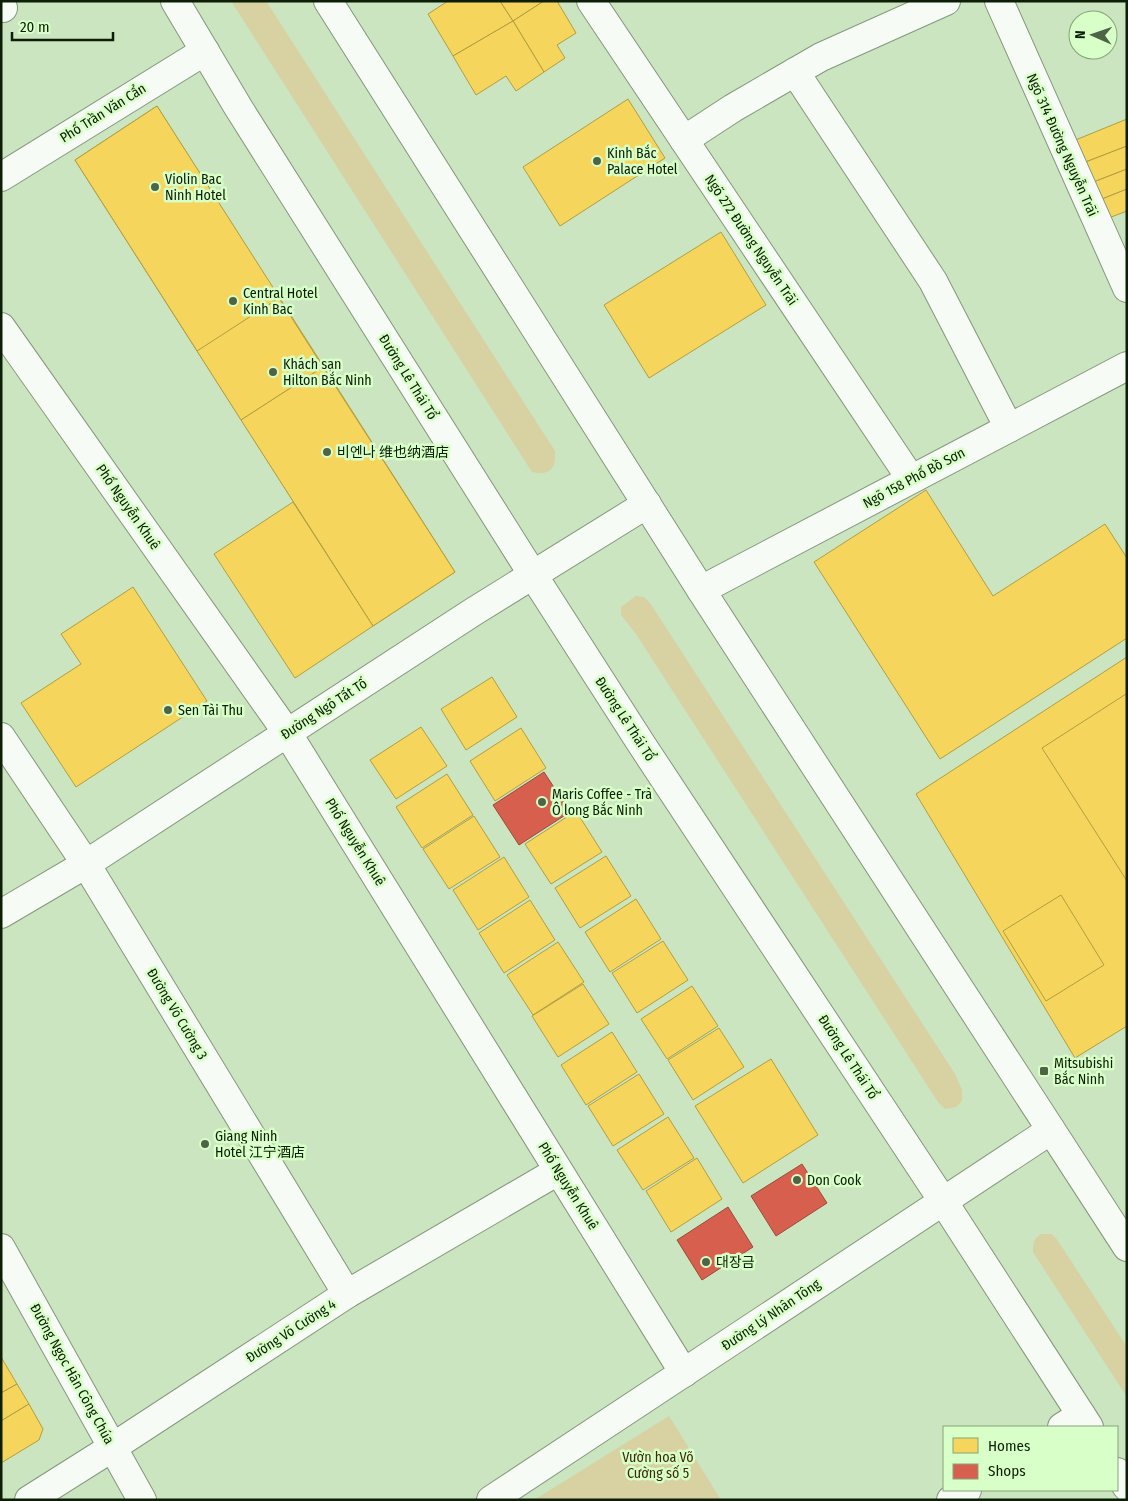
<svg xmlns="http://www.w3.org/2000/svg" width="1128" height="1501" font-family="'Fira Sans Condensed','Noto Sans SC','Noto Sans KR',sans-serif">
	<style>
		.green { fill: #d8d1a2 }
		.homes { fill: #f6d55c; stroke: #b09e42 }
		.shops { fill: #d6604d; stroke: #994c37 }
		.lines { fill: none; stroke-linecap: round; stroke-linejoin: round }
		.minor-casing { stroke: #84987b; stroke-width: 30 }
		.major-casing { stroke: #84987b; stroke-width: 30 }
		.minor { stroke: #f7fbf5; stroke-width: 28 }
		.major { stroke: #f7fbf5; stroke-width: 28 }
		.poi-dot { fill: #4e6446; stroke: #d7ffc7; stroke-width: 2 }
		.labels { text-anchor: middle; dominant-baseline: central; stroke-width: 5; stroke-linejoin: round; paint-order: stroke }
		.street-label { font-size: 14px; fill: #0c1e05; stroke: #d7ffc7 }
		.poi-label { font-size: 14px; fill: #0c1e05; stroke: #d7ffc7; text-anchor: start }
		.park-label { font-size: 14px; fill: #3c2a09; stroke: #d7ffc7 }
	</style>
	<rect width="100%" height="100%" fill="#cae5bf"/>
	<g class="green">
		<path d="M231,1H266L555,451C556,469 550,476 532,472Z"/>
		<path d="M636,596L644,597L650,603L955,1074L962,1090V1101L956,1107L945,1109L938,1102L636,634L621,615V607Z"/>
		<path d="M1041,1234H1052L1058,1241L1127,1347V1397L1033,1252C1033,1244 1033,1239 1041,1234Z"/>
		<path d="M669,1416L721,1500H534Z"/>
	</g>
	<g class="homes">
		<path d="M448,1H500L513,21L453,56L428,14Z"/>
		<path d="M500,1H544L513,21Z"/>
		<path d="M544,1H557L576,33L557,45L565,58L544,72L513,21Z"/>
		<path d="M513,21L544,72L516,91L506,76L476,95L453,56Z"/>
		<path d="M628,99L665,158L560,226L523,167Z"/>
		<path d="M157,106L279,298L197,351L75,160Z"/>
		<path d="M157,106L455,572L373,626L75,160Z"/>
		<path d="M1127,119V146L1083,163L1073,141Z"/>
		<path d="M1127,146V169L1091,183L1083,163Z"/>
		<path d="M1127,169V189L1097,201L1091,183Z"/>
		<path d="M1127,189V211L1106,219L1097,201Z"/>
		<path d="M721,232L766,305L649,378L604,305Z"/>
		<path d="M279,298L323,367L241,420L197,351Z"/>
		<path d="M323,367L455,572L373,626L241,420Z"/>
		<path d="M926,490L993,596L1105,524L1127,558V638L940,759L814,562Z"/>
		<path d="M293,502L373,626L295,678L214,554Z"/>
		<path d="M133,587L207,701L76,787L21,703L81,664L61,634Z"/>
		<path d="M1127,657V1026L1075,1058L916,794Z"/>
		<path d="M492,677L517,717L466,750L441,709Z"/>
		<path d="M1126,694L1127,696V881L1042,748Z"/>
		<path d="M421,727L447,766L396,799L370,760Z"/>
		<path d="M521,728L546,768L495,801L470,761Z"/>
		<path d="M447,774L473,815L422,848L396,807Z"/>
		<path d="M576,811L602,852L551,884L525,844Z"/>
		<path d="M474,816L500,857L449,889L423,849Z"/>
		<path d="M606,856L631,896L580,928L555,888Z"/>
		<path d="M504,857L529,897L478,930L453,890Z"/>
		<path d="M1061,895L1104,965L1046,1001L1003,931Z"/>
		<path d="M636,899L661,939L610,972L585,932Z"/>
		<path d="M530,900L555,940L504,973L479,933Z"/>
		<path d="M663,941L688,980L637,1013L612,973Z"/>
		<path d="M558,942L584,982L533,1015L507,975Z"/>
		<path d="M583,984L609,1024L558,1057L532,1016Z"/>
		<path d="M692,986L718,1026L667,1059L641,1019Z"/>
		<path d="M719,1028L744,1067L693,1100L668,1060Z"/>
		<path d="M612,1032L637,1072L586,1105L561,1065Z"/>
		<path d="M771,1059L818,1135L743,1183L695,1106Z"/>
		<path d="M639,1074L664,1114L613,1146L588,1106Z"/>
		<path d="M668,1117L694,1158L643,1190L617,1150Z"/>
		<path d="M697,1158L722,1199L671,1232L646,1191Z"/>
		<path d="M1,1357L17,1384L1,1393Z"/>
		<path d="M17,1384L29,1404L1,1421V1393Z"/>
		<path d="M29,1404L43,1429L39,1440L1,1463V1421Z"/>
	</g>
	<g class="shops">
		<path d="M544,772L570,812L519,845L493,805Z"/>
		<path d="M802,1164L827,1203L776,1236L751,1196Z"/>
		<path d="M728,1207L753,1247L702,1280L677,1240Z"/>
	</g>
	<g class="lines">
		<defs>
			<g id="minor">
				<path d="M591,1L911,479"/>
				<path d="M999,1L1127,288"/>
				<path d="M1,4L3,8"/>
				<path d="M795,72L933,281L1009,428"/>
				<path d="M684,140L733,108L821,57L946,1"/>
				<path d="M1,177L205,51"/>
				<path d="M1,327L288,734L684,1373"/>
				<path d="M701,590L1127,366"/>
				<path d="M1,737L86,864L347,1294"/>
				<path d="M1,914L86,864L473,612L647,504"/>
				<path d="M1062,1427L1081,1415"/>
				<path d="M29,1500L113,1447L347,1294L558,1171"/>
				<path d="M491,1500L1051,1130"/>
				<path d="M951,1500L967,1490"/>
			</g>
			<g id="major">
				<path d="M175,1L238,107L533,575L642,745L943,1201L1089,1427"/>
				<path d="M328,1L701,590L1127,1247"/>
				<path d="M1,1248L142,1500"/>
				<path d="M1117,1472L1127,1487"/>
			</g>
		</defs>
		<use href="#minor" class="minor-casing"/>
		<use href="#major" class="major-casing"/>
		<use href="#minor" class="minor"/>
		<use href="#major" class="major"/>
	</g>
	<g class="poi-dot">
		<circle cx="597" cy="161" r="5"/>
		<circle cx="155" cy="187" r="5"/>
		<circle cx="233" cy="301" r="5"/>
		<circle cx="273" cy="372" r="5"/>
		<circle cx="327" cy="452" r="5"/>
		<circle cx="168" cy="710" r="5"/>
		<circle cx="542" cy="802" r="5"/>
		<rect x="1039" y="1066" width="10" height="10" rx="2.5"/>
		<circle cx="205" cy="1144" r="5"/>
		<circle cx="797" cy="1180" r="5"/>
		<circle cx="706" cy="1262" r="5"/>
	</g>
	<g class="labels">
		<g class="street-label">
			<text transform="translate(103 113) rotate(-32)">Phố Trần Văn Cẩn</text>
			<text transform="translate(1062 145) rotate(66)">Ngõ 314 Đường Nguyễn Trãi</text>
			<text transform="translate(751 240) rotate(56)">Ngõ 272 Đường Nguyễn Trãi</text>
			<text transform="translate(408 377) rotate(58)">Đường Lê Thái Tổ</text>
			<text transform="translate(914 478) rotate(-28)">Ngõ 158 Phố Bồ Sơn</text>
			<text transform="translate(128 507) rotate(55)">Phố Nguyễn Khuê</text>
			<text transform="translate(324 709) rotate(-33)">Đường Ngô Tất Tố</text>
			<text transform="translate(625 719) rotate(57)">Đường Lê Thái Tổ</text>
			<text transform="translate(355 842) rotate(58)">Phố Nguyễn Khuê</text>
			<text transform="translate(177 1014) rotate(59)">Đường Võ Cường 3</text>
			<text transform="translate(848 1057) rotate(57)">Đường Lê Thái Tổ</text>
			<text transform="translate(568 1186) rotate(58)">Phố Nguyễn Khuê</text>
			<text transform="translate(771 1315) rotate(-34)">Đường Lý Nhân Tông</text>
			<text transform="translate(291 1331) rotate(-33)">Đường Võ Cường 4</text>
			<text transform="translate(72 1374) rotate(61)">Đường Ngọc Hân Công Chúa</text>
		</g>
		<g class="poi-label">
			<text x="607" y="153">Kinh Bắc<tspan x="607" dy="16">Palace Hotel</tspan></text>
			<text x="165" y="179">Violin Bac<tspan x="165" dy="16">Ninh Hotel</tspan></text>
			<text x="243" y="293">Central Hotel<tspan x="243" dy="16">Kinh Bac</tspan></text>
			<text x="283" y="364">Khách sạn<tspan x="283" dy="16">Hilton Bắc Ninh</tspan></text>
			<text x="337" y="452">비엔나 维也纳酒店</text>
			<text x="178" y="710">Sen Tài Thu</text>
			<text x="552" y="794">Maris Coffee - Trà<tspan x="552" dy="16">Ô long Bắc Ninh</tspan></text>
			<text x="1054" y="1063">Mitsubishi<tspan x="1054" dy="16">Bắc Ninh</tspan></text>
			<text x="215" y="1136">Giang Ninh<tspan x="215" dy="16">Hotel 江宁酒店</tspan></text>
			<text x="807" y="1180">Don Cook</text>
			<text x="716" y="1262">대장금</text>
		</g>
		<g class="park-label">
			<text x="658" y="1457">Vườn hoa Võ<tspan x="658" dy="16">Cường số 5</tspan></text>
		</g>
	</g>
	<rect width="1128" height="1501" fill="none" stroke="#0c1e05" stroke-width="5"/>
	<rect x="943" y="1426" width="175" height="65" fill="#d7ffc7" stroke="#86a579"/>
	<rect x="953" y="1438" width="25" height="15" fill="#f6d55c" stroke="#86a579"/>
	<text x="988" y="1451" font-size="15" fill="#0c1e05">Homes</text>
	<rect x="953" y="1464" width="25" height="15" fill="#d6604d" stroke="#86a579"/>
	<text x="988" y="1476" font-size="15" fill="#0c1e05">Shops</text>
	<g transform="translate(1093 35) rotate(272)"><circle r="24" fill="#d7ffc7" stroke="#86a579"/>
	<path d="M0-4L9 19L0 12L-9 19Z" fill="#4e6446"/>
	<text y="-8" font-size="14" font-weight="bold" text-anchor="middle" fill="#0c1e05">N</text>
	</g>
	<path d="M12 32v8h101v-8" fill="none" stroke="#0c1e05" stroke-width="2.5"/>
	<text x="20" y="32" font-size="15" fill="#0c1e05" stroke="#d7ffc7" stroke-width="4" paint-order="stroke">20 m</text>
</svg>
